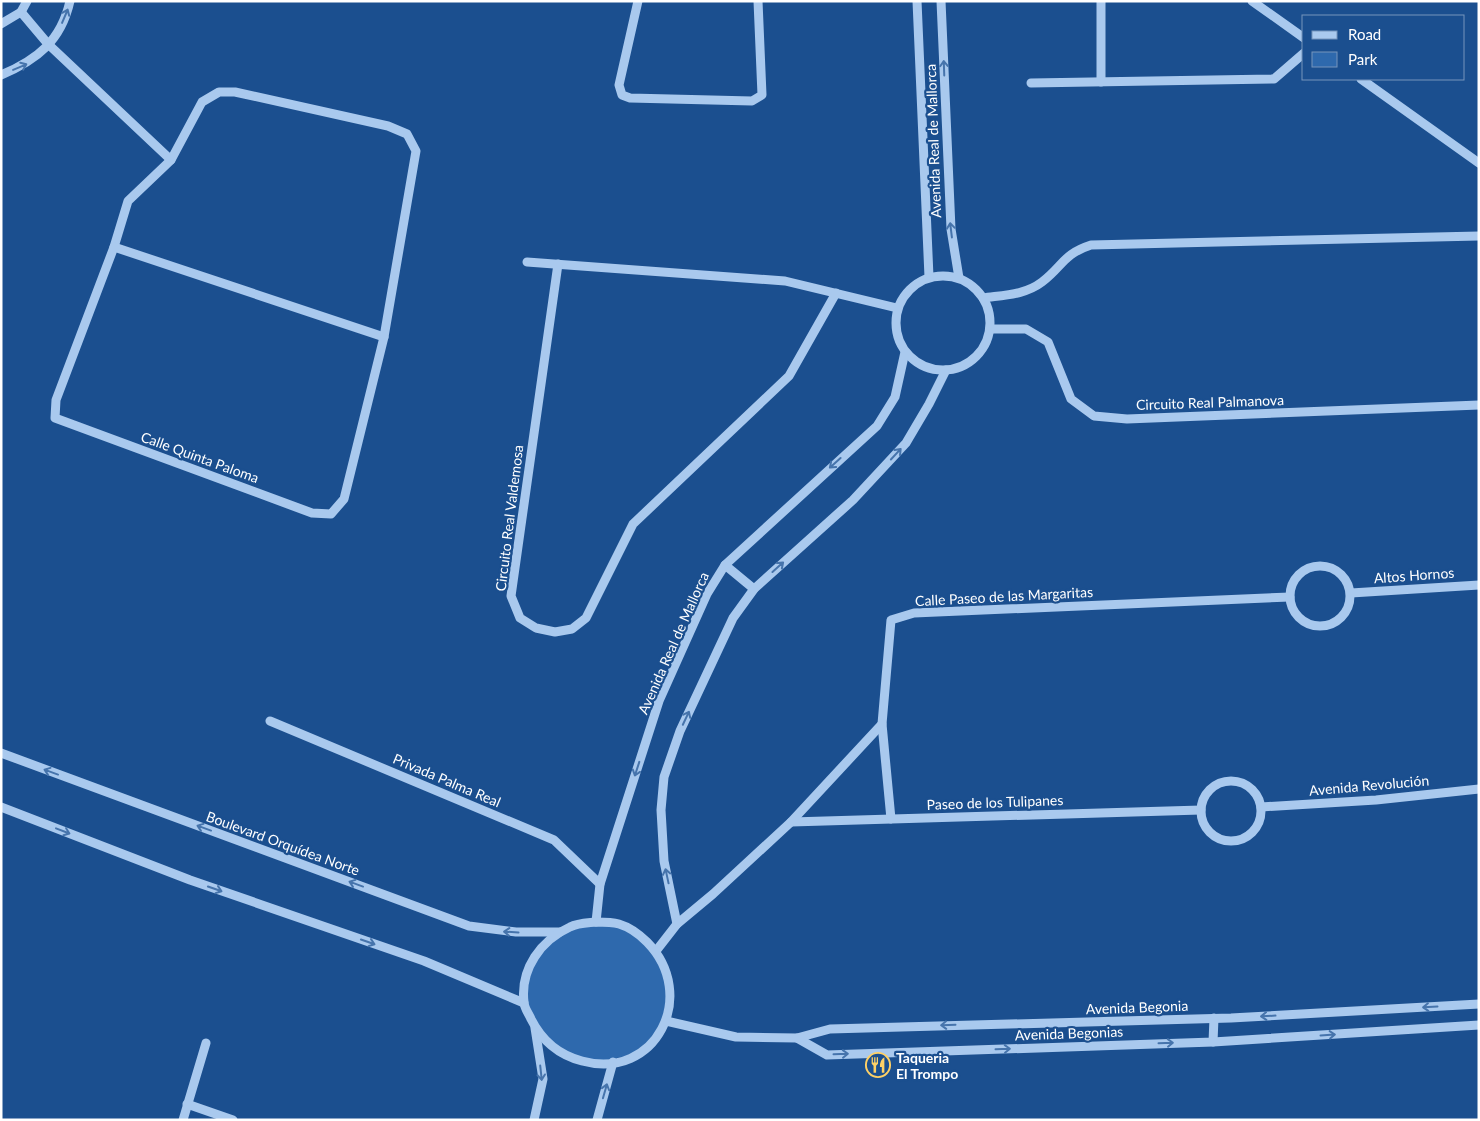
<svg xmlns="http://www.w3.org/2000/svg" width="1480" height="1121" font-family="Lato,sans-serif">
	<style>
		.green { fill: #2e69ad }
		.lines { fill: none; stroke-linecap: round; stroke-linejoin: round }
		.minor { stroke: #a9c9ee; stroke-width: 9 }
		.oneway { stroke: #4674ac }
		.labels { text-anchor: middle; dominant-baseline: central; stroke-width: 4.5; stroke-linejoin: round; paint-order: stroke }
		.street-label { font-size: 14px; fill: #fff; stroke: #1b4f8f }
		.poi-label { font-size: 14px; font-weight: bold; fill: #fff; stroke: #1b4f8f; text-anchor: start }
	</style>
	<rect width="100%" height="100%" fill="#1b4f8f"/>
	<path class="green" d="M579,925H620L653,950L669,987L661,1027L649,1043L632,1055L590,1063L549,1043L527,1006V984L532,964L544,946Z"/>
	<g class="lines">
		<g class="minor">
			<path d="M638,1L619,85L622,95L630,98L752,101L762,95L758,1"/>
			<path d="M917,1L929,277"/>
			<path d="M941,1L951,229L959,278"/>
			<path d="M1101,1V82"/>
			<path d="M1252,1L1304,38"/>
			<path d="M21,12L48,44L171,160"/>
			<path d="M1,24L21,12L27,1"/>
			<path d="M1,75C37,60 61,41 70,1"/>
			<path d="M1361,79L1479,163"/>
			<path d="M1031,83L1274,79L1304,53"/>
			<path d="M219,92H235L388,126L407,134L416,151L384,337L344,499L331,514L312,513L55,418L56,400L114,247L128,201L171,160L202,102Z"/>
			<path d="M114,247L384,337"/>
			<path d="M527,262L785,281L897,308"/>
			<path d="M558,264L511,596L520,618L536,628L555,632L572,629L586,618L633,524L789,376L836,293"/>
			<circle cx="943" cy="323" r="47"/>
			<path d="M983,298C1004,295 1025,295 1042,282C1063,266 1063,254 1091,245L1479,236"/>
			<path d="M990,329H1026L1048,342L1071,399L1094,416L1127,419L1479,405"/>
			<path d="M725,565L754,589"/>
			<circle cx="1320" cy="596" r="30"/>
			<path d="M1351,593L1479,585"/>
			<path d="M270,721L554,840L600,884"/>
			<path d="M1,753L469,926L516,932H560"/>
			<circle cx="1231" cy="811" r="30"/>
			<path d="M1,807L190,880L424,961L524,1003"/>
			<path d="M1261,807L1376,800L1479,789"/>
			<path d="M891,819L882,724L891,620L914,613L1290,597"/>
			<path d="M791,822L1201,810"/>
			<path d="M596,922L600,884L659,701L707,594L725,565L877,426L895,397L905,352"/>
			<path d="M596,922C603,922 612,922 619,924C629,927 640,935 647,942C699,995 656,1081 582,1061C559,1055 542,1041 531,1019C529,1014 524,1008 524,1002C520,969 541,940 570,927C578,923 588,923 596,922Z"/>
			<path d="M677,924L664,861L661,810L664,777L680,731L733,618L754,589L853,500L906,443L929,404L946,370"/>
			<path d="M656,951L677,924L713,894L791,822L882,724"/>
			<path d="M666,1021L736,1037L797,1038L827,1055L1213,1042L1479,1025"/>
			<path d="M797,1038L830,1029L1231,1018L1479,1004"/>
			<path d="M1213,1042L1214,1018"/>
			<path d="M187,1104L233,1120"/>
			<path d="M183,1120L206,1043"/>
			<path d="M534,1120L543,1079L535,1028"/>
			<path d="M597,1120L613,1062"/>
		</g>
	</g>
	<defs><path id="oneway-shaft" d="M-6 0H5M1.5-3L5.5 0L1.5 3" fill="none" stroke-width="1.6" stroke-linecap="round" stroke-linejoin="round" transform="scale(1.25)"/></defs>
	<g class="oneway">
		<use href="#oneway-shaft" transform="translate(65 16) rotate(-67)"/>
		<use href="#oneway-shaft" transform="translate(20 67) rotate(-23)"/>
		<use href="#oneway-shaft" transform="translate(944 68) rotate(-92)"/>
		<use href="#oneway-shaft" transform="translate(951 230) rotate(-97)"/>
		<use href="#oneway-shaft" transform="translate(896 454) rotate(-47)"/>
		<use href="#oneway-shaft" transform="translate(835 463) rotate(138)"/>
		<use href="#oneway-shaft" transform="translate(778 567) rotate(-42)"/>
		<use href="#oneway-shaft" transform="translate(686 718) rotate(-65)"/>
		<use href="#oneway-shaft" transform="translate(637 769) rotate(108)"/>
		<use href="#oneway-shaft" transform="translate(51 772) rotate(-160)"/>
		<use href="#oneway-shaft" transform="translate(204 828) rotate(-160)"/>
		<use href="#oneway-shaft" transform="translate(63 831) rotate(21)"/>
		<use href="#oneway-shaft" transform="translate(667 876) rotate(-102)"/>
		<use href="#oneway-shaft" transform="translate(356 884) rotate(-160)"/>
		<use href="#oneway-shaft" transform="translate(215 889) rotate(19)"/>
		<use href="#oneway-shaft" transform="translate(511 932) rotate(-177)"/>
		<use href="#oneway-shaft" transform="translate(368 942) rotate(19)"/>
		<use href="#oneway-shaft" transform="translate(1430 1007) rotate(177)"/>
		<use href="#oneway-shaft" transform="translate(1268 1016) rotate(177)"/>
		<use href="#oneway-shaft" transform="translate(948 1025) rotate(178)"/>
		<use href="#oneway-shaft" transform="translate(1328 1035) rotate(-4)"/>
		<use href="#oneway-shaft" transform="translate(1166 1043) rotate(-2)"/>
		<use href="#oneway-shaft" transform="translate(1003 1049) rotate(-2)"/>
		<use href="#oneway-shaft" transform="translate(841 1054) rotate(-2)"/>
		<use href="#oneway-shaft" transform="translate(541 1073) rotate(84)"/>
		<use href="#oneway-shaft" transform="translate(605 1091) rotate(-74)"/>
	</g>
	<defs>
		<symbol id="restaurant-ring" viewBox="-11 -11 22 22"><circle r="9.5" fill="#1b4f8f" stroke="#ffd166" stroke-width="1.5"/><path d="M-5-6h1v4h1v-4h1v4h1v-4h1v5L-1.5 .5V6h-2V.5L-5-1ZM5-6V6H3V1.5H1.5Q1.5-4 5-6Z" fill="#ffd166"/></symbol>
	</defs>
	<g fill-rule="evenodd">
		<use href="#restaurant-ring" x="864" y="1051" width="28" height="28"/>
	</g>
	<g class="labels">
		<g class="street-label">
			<text transform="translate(933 141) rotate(-92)">Avenida Real de Mallorca</text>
			<text transform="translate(1210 402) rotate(-2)">Circuito Real Palmanova</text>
			<text transform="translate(200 457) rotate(20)">Calle Quinta Paloma</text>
			<text transform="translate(509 518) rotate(-83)">Circuito Real Valdemosa</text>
			<text transform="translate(1414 575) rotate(-4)">Altos Hornos</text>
			<text transform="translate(1004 596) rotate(-3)">Calle Paseo de las Margaritas</text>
			<text transform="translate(673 643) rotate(-66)">Avenida Real de Mallorca</text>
			<text transform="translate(447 780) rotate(23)">Privada Palma Real</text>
			<text transform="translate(1369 785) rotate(-5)">Avenida Revolución</text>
			<text transform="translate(995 802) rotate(-2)">Paseo de los Tulipanes</text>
			<text transform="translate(283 843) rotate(20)">Boulevard Orquídea Norte</text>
			<text transform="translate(1137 1007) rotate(-2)">Avenida Begonia</text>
			<text transform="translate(1069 1033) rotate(-2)">Avenida Begonias</text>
		</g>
		<g class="poi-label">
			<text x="896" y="1057">Taqueria<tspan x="896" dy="16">El Trompo</tspan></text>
		</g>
	</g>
	<rect width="1480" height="1121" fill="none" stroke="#ffffff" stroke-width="5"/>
	<rect x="1302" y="15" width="162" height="65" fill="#1b4f8f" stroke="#7695bc"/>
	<rect x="1312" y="31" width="25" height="8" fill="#a9c9ee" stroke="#7695bc"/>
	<text x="1348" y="40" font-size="15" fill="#ffffff">Road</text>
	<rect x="1312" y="52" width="25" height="15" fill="#2e69ad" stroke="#7695bc"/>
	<text x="1348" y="65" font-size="15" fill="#ffffff">Park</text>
</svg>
